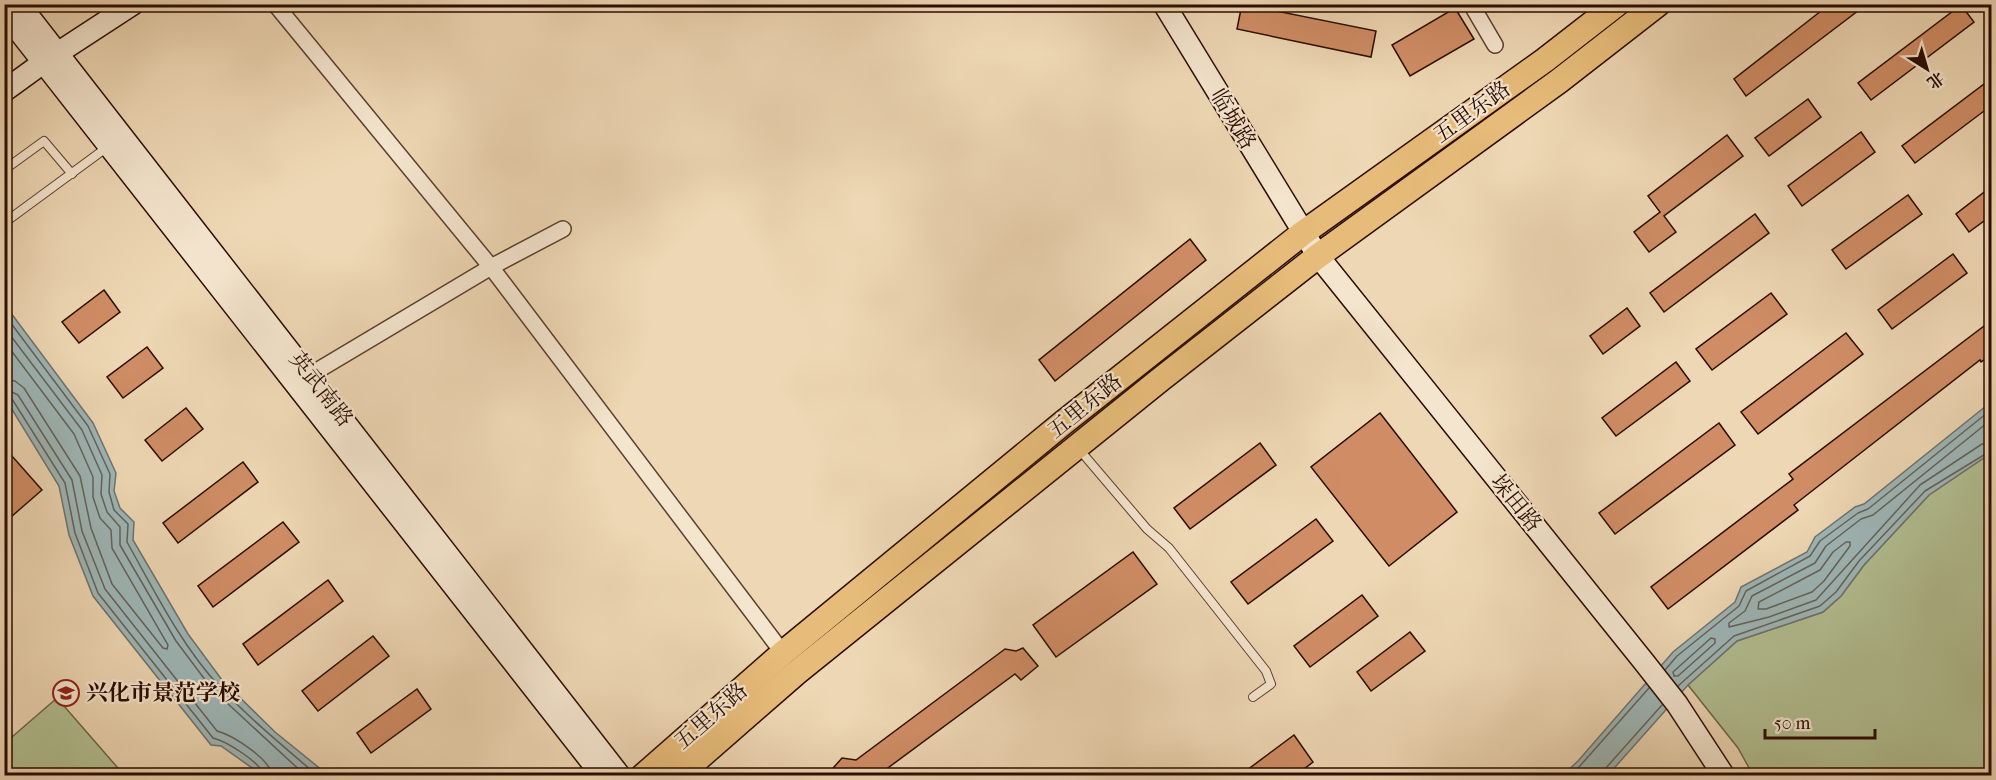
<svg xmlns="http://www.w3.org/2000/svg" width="1996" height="780" font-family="'IM FELL French Canon','Noto Serif SC',serif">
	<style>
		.green { fill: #b2bf92; stroke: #6e664a; stroke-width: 1.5 }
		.water { fill: #9eb7b8; stroke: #70736f; stroke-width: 1.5 }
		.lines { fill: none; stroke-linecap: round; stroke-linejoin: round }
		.shore { stroke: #64625c; stroke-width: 1.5 }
		.building { fill: #d08d65; stroke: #2a0c01; stroke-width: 1.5 }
		.lane-casing { stroke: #5b3f2e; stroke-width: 10 }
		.street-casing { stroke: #5b3f2e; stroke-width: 18 }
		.secondary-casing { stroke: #2a0c01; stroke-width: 24 }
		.primary-casing { stroke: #2a0c01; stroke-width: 27 }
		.lane { stroke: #f4e5ce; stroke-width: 8 }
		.street { stroke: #f4e5ce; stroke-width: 15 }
		.secondary { stroke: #f4e5ce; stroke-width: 21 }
		.primary { stroke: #e7bc7a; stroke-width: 24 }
		.labels { text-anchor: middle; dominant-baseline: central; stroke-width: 4.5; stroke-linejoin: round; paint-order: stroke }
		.street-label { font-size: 22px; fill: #2a0c01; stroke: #f4e5ce }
		.poi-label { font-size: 22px; font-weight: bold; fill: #2a0c01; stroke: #f4e5ce; text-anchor: start }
	</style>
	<rect width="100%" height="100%" fill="#eed7b4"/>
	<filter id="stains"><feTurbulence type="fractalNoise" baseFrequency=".00333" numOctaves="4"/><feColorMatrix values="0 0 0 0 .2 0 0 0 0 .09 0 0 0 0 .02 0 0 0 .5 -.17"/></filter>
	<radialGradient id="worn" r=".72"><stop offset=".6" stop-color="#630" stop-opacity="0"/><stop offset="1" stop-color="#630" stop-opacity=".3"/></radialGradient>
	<g class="green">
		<path d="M1991,453V775H1753L1738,748L1688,685L1737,641L1823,612L1841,596L1864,565L1929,495Z"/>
		<path d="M57,698L124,775H5V743Z"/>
	</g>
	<g class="water">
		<path d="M5,305L93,423L116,473L114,491L120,508L134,522L133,540L188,634L222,680L275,732L328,775H262L221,746L211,745L93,596L69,535L59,486L5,398Z"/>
		<path d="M1991,402V453L1929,495L1864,565L1841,596L1823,612L1737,641L1688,685L1608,775L1562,776L1578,761L1673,652L1735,602L1741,587L1807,552L1815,537L1855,507L1864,504Z"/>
	</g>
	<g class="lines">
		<g class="shore">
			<path d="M4,314L88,426L110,474L109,492L114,510L128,524L127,542C154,590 181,645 219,686C249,718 284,747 318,776"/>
			<path d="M4,327L82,430L102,475L101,494L107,512L120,527V545L176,641L212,689L306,776"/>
			<path d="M4,341L74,434L93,477V497L100,518L111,530L112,548L168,645L167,649L163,648L112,584L91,528L80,476L24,388L15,381L4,379"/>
			<path d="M4,388L18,395L72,480L82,531L105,589L217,731C232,735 271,759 272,776"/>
			<path d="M4,396L12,399L65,483L75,533L98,593L213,738C226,741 262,763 264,776"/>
			<path d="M1992,419L1873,515L1861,519L1826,546L1815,563L1752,596L1745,611L1729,623V627L1769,617L1816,600L1920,485L1982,444L1992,442"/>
			<path d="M1846,542H1850V546L1824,581L1812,592L1766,609H1758L1759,602L1820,570L1833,552Z"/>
			<path d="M1711,638L1715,639V643L1678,676H1674L1673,672Z"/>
			<path d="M1665,670L1677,656L1739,606L1746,591L1810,556L1820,541L1858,513L1868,509L1992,409"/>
			<path d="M1678,686L1734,636L1820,606L1836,592L1859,561L1925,491L1992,450"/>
			<path d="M1571,776L1649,688"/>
			<path d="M1604,776L1605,769L1662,705"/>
		</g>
	</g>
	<g class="building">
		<path d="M1242,4L1376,31L1371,57L1237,29Z"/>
		<path d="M1830,4H1867L1746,96L1734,79Z"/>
		<path d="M1961,5L1974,22L1871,100L1858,83Z"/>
		<path d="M1455,8L1474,39L1410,76L1392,45Z"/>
		<path d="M1992,78V105L1915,163L1902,146Z"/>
		<path d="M1808,99L1821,117L1769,156L1755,138Z"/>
		<path d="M1861,132L1875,152L1802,206L1788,186Z"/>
		<path d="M1727,135L1743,156L1664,216L1676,232L1649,252L1634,232L1660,212L1648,196Z"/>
		<path d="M1992,186V215L1969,232L1956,214Z"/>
		<path d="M1908,195L1922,214L1846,269L1832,250Z"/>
		<path d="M1755,214L1769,233L1664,312L1650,293Z"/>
		<path d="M1190,239L1206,260L1055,381L1039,360Z"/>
		<path d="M1953,254L1967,273L1892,329L1878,310Z"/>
		<path d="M104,290L120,312L79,343L62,322Z"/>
		<path d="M1771,293L1787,314L1712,370L1696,349Z"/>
		<path d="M1627,308L1640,326L1603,354L1590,336Z"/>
		<path d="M1992,320V355L1981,362L1980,360L1794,505L1798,510L1668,609L1651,587L1793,479L1789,474Z"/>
		<path d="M1846,333L1863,354L1758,434L1741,412Z"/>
		<path d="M147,347L163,368L123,398L107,377Z"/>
		<path d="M1676,362L1690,381L1616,436L1602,418Z"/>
		<path d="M186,408L203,429L162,461L145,440Z"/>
		<path d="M1380,413L1457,512L1389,566L1311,467Z"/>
		<path d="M1719,423L1735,445L1615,534L1599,513Z"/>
		<path d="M1260,443L1276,465L1190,529L1174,508Z"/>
		<path d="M4,447L42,490L4,523Z"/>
		<path d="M243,462L258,482L178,543L163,523Z"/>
		<path d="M1316,519L1333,541L1248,604L1231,582Z"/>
		<path d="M283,522L299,542L213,607L198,586Z"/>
		<path d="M1133,552L1157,584L1056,657L1033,625Z"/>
		<path d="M328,580L343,601L258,665L243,644Z"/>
		<path d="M1362,595L1378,616L1310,667L1294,646Z"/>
		<path d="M1410,632L1425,651L1371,691L1357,672Z"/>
		<path d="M373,636L389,656L318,711L302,691Z"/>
		<path d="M1023,648L1038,666L1021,680L1015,674L877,776H826L842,758L856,760L1005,649L1016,651Z"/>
		<path d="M417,689L431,709L371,753L357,733Z"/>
		<path d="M1294,735L1313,762L1295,776H1239Z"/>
	</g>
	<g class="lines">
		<defs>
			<g id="lane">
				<path d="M4,170L44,141L72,174"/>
				<path d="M4,223L102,151"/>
				<path d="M1078,448L1147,529L1169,548L1266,671L1271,684L1253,697"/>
			</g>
			<g id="street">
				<path d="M275,4L491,267L783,653"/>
				<path d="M1471,4L1495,45"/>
				<path d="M310,375L491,267L563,229"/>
			</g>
			<g id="secondary">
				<path d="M19,4L620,776"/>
				<path d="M1164,4L1318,256L1644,662L1677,704L1724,776"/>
				<path d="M4,12L594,765"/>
				<path d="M4,91L44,62L133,4"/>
			</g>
			<g id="primary">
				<path d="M643,776L783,653L1063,423L1303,233L1545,60L1617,4"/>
				<path d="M678,776L796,673L1161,379L1318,256L1559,81L1658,4"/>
			</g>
		</defs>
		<use href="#lane" class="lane-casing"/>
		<use href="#street" class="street-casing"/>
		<use href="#secondary" class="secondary-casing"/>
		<use href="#primary" class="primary-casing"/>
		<use href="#lane" class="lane"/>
		<use href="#street" class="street"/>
		<use href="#secondary" class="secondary"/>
		<use href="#primary" class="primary"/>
	</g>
	<defs>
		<symbol id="school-ring" viewBox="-11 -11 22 22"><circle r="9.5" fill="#f4e5ce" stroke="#8f2418" stroke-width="1.5"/><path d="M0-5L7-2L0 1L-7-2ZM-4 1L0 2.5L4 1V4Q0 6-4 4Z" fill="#8f2418"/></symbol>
	</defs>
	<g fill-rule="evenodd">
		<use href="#school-ring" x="51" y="678" width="30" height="30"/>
	</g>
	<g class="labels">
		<g class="street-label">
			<text transform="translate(1472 112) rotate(-36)">五里东路</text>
			<text transform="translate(1233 119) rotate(59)">临城路</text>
			<text transform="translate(321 389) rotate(52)">英武南路</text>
			<text transform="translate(1085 406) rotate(-39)">五里东路</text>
			<text transform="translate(1516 503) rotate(51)">垛田路</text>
			<text transform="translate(711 716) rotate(-41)">五里东路</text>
		</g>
		<g class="poi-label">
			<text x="86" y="693">兴化市景范学校</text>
		</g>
	</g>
	<rect width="1996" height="780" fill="none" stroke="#eed7b4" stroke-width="24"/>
	<rect x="6" y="6" width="1984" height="768" fill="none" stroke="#2a0c01" stroke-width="3"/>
	<rect x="12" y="12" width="1972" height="756" fill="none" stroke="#2a0c01" stroke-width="1.5"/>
	<g transform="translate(1927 69) rotate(143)" stroke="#f4e5ce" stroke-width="4.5" paint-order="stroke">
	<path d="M0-4.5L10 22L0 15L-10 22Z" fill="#2a0c01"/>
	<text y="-9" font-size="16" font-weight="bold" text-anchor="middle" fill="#2a0c01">北</text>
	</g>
	<path d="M1765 729v9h110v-9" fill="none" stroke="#2a0c01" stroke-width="3"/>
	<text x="1774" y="729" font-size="18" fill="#2a0c01" stroke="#f4e5ce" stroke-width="4.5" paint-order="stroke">50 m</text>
	<rect width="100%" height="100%" filter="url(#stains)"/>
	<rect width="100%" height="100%" fill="url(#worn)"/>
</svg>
